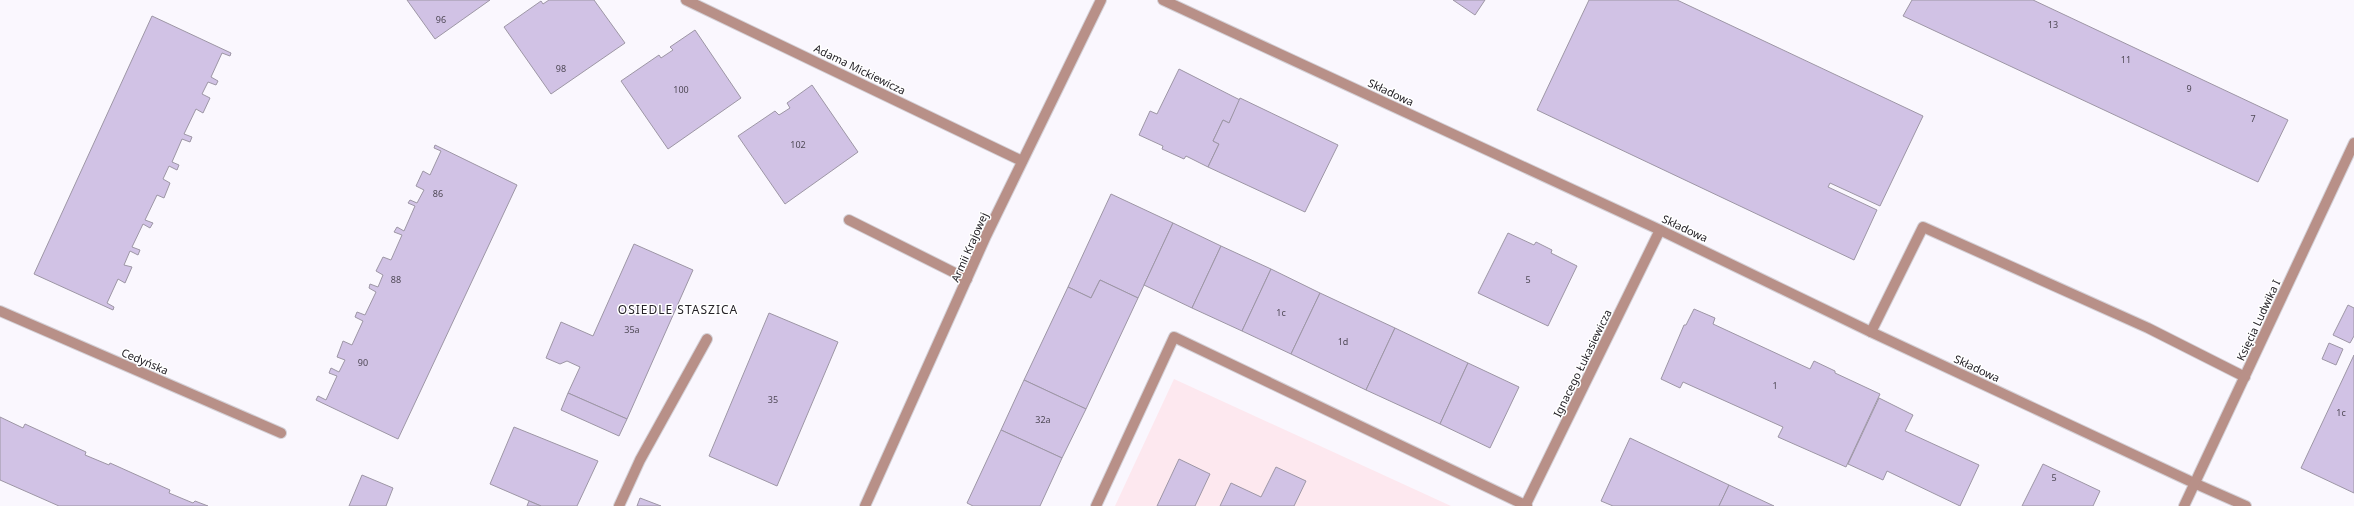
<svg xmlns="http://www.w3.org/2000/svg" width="2354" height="506" font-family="'Noto Sans',sans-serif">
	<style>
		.commercial { fill: #fde8ef }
		.building { fill: #d1c2e5; stroke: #9d96a5 }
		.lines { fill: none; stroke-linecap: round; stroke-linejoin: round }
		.service-casing { stroke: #d4d1d7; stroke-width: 12 }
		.minor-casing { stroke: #d4d1d7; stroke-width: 12 }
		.service { stroke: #b89088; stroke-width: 10 }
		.minor { stroke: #b89088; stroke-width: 10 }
		.labels { text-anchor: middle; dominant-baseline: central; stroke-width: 3; stroke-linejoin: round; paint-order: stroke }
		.number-label { font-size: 9px; fill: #504a57 }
		.street-label { font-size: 11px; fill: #252228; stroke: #fff }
		.neighbourhood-label { font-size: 12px; letter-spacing: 1px; fill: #252228; stroke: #fff }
	</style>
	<rect width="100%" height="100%" fill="#faf7fe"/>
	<path class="commercial" d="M1174,379L1451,506H1115Z"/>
	<g class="building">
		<path d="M407,0H490L435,39Z"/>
		<path d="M549,0H594L625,43L551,94L504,27L541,1L543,4Z"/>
		<path d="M1453,0H1485L1475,15Z"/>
		<path d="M1589,0H1677L1923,116L1880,206L1830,183L1828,187L1877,210L1854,260L1537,110Z"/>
		<path d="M1912,0H2033L2288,120L2258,182L1903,16Z"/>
		<path d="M152,16L231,53L230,56L222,53L211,77L218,81L216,85L208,82L202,94L210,98L203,113L196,109L184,134L192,137L190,142L182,139L172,162L179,165L177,170L169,166L163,179L170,183L164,198L157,195L145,220L153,223L150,228L143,224L132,247L140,250L138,255L130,251L124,265L132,267L125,283L118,279L107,303L114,307L113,310L34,274Z"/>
		<path d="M695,30L741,98L668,149L621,81L659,55L661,58L673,50L670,47Z"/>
		<path d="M1179,69L1240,100L1229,123L1223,120L1213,141L1219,144L1208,167L1186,156L1184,159L1162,149L1163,146L1139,135L1150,111L1157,114Z"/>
		<path d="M812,85L858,152L785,204L738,136L775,111L779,115L790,108L787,103Z"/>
		<path d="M1240,98L1338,145L1305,212L1208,167L1219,144L1213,141L1223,120L1229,123Z"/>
		<path d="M435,145L517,185L398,439L316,400L318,396L326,400L337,376L329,373L331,368L339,372L345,360L337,357L343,341L352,345L363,321L355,317L357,312L365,315L376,292L369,288L370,284L378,287L383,275L376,271L383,257L391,260L402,235L394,232L397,227L404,231L415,206L408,203L410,200L417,203L424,190L416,186L423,171L430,175L441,151L434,148Z"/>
		<path d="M1111,194L1173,223L1138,298L1100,280L1091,298L1068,287Z"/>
		<path d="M1173,223L1221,246L1192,308L1144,285Z"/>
		<path d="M1508,233L1534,245L1536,242L1552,250L1551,253L1577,266L1548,326L1478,293Z"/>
		<path d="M634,244L693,270L627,419L568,393L580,367L567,361L560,364L546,358L561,322L593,336Z"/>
		<path d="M1221,246L1271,269L1242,331L1192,308Z"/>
		<path d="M1271,269L1320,293L1291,354L1242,331Z"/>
		<path d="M1100,280L1138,298L1086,409L1024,380L1068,287L1091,298Z"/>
		<path d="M1320,293L1395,328L1366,390L1291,354Z"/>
		<path d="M2348,305L2354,308V336L2350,343L2333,335Z"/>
		<path d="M1694,309L1715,318L1713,324L1810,369L1814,361L1835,371V373L1880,394L1846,467L1778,437L1783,427L1683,382L1680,388L1661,379L1684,325H1686Z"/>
		<path d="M769,313L838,342L777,486L709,456Z"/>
		<path d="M1395,328L1468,363L1440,424L1366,390Z"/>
		<path d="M2329,343L2343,349L2336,365L2322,359Z"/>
		<path d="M2354,355V493L2301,468Z"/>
		<path d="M1468,363L1519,387L1490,448L1440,424Z"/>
		<path d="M1024,380L1086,409L1062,458L1001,430Z"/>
		<path d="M568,393L627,419L619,436L561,410Z"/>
		<path d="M1879,398L1913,415L1905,431L1979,465L1960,506L1887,471L1883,480L1848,464Z"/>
		<path d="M0,417L23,428L25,424L86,452L85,455L109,465L110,463L170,490L169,493L193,503L195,501L208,506H59L0,480Z"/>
		<path d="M514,427L598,461L577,506H541L490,484Z"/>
		<path d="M1001,430L1062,458L1040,506H973L967,503Z"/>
		<path d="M1630,438L1729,485L1719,506H1613L1601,501Z"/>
		<path d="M1179,459L1210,474L1195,506H1157Z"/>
		<path d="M2043,464L2100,491L2093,506H2022Z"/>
		<path d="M1276,467L1306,481L1294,506H1220L1231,483L1261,497Z"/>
		<path d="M362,475L393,488L386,506H349Z"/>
		<path d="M1729,485L1774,506H1719Z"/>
		<path d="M640,498L661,506H637Z"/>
		<path d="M529,501L541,506H527Z"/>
	</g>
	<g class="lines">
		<defs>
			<g id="service">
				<path d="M849,220L967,279"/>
				<path d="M1871,332L1923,227L2148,328L2245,377"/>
				<path d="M2194,483L2246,506"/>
				<path d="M619,506L640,460L707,339"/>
				<path d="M1096,506L1174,337L1527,506"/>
			</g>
			<g id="minor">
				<path d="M686,0L1022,161"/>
				<path d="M1163,0L1660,230L1871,332L2194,483"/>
				<path d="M0,311L281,433"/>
				<path d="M865,506L986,236L1101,0"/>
				<path d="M1525,506L1660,230"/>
				<path d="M2184,506L2354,143"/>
			</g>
		</defs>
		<use href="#service" class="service-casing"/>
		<use href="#minor" class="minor-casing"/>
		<use href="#service" class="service"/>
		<use href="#minor" class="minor"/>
	</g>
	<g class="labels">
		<g class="number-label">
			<text x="441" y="19">96</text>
			<text x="2053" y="24">13</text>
			<text x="2126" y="59">11</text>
			<text x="561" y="68">98</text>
			<text x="2189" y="88">9</text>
			<text x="681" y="89">100</text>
			<text x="2253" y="118">7</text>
			<text x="798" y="144">102</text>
			<text x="438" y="193">86</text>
			<text x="396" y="279">88</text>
			<text x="1528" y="279">5</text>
			<text x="1281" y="312">1c</text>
			<text x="632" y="329">35a</text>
			<text x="1343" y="341">1d</text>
			<text x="363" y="362">90</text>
			<text x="1775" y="385">1</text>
			<text x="773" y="399">35</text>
			<text x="2341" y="412">1c</text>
			<text x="1043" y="419">32a</text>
			<text x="2054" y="477">5</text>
		</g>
		<g class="street-label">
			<text transform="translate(860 69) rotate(26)">Adama Mickiewicza</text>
			<text transform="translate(1391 92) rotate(25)">Składowa</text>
			<text transform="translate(1685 228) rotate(25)">Składowa</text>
			<text transform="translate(969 247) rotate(-66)">Armii Krajowej</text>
			<text transform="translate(2258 320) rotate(-65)">Księcia Ludwika I</text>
			<text transform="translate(145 361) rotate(23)">Cedyńska</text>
			<text transform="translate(1582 363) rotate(-64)">Ignacego Łukasiewicza</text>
			<text transform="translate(1977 368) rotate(25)">Składowa</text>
		</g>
		<g class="neighbourhood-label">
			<text x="678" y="309">OSIEDLE STASZICA</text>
		</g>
	</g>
</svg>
